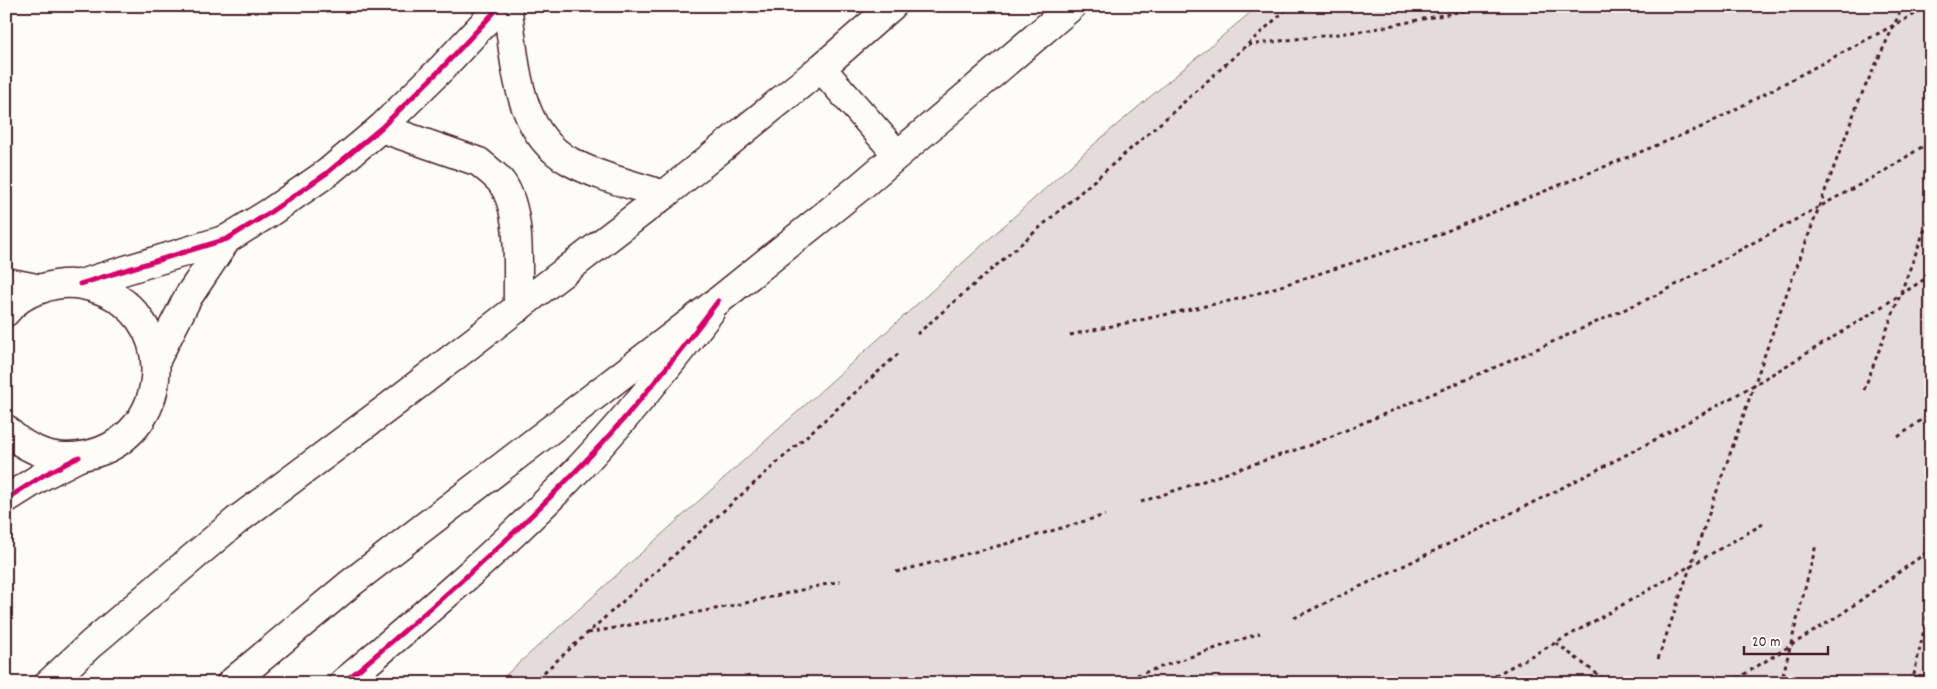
<svg xmlns="http://www.w3.org/2000/svg" width="1937" height="689" font-family="Dekko,sans-serif">
	<style>
		.green { fill: #e3dcda; stroke: #967e82 }
		.lines { fill: none; stroke-linecap: round; stroke-linejoin: round }
		.tertiary-casing { stroke: #4a1f2b; stroke-width: 31 }
		.secondary-casing { stroke: #4a1f2b; stroke-width: 31 }
		.path { stroke: #4a1f2b; stroke-width: 3; stroke-dasharray: 4 4; stroke-linecap: butt }
		.tertiary { stroke: #fdfcf7; stroke-width: 28 }
		.secondary { stroke: #fdfcf7; stroke-width: 28 }
		.cycleway-casing { stroke: #fdfcf7; stroke-width: 8 }
		.cycleway { stroke: #d6006c; stroke-width: 5 }
	</style>
	<rect width="100%" height="100%" fill="#fdfcf7"/>
	<filter id="ink" filterUnits="userSpaceOnUse"><feTurbulence type="fractalNoise" baseFrequency=".02" numOctaves="2"/><feDisplacementMap in="SourceGraphic" scale="10" xChannelSelector="R" yChannelSelector="G"/><feConvolveMatrix kernelMatrix="1 2 1 2 8 2 1 2 1" color-interpolation-filters="sRGB"/></filter>
	<g filter="url(#ink)">
		<path class="green" d="M1258,6H1931V683H497L1100,139Z"/>
		<g class="lines">
			<defs>
				<g id="tertiary">
					<path d="M507,6C516,61 515,132 571,162C599,177 634,185 664,195"/>
					<path d="M381,128L479,162C487,169 496,175 502,183C523,212 517,273 518,308"/>
					<path d="M6,282L41,289"/>
					<path d="M80,284L227,239L269,213L327,173L381,128L442,68L500,6"/>
					<path d="M6,312C22,291 57,280 82,285C189,304 175,456 67,457C45,457 21,446 6,429"/>
					<path d="M156,360L188,297L227,239"/>
					<path d="M6,499L44,475L79,457"/>
					<path d="M343,683C420,618 498,552 568,480C619,427 666,370 710,312"/>
				</g>
				<g id="secondary">
					<path d="M821,68L897,154"/>
					<path d="M49,683L91,644L236,521L390,406L664,195L821,68L892,6"/>
					<path d="M231,683L351,583L718,301L860,187L1072,6"/>
				</g>
			</defs>
			<use href="#tertiary" class="tertiary-casing"/>
			<use href="#secondary" class="secondary-casing"/>
			<g class="path">
				<path d="M1248,45L1369,30L1487,6"/>
				<path d="M917,334L1172,113L1290,6"/>
				<path d="M1070,335L1243,298L1430,238L1704,126L1930,6"/>
				<path d="M1864,390L1931,213"/>
				<path d="M1898,437L1931,413"/>
				<path d="M1141,502L1313,444L1510,361L1661,293L1883,172L1931,141"/>
				<path d="M896,572L1021,540L1105,515"/>
				<path d="M1294,618C1424,556 1555,494 1682,425C1768,379 1849,328 1931,275"/>
				<path d="M588,633L741,604L840,581"/>
				<path d="M1556,643L1609,683"/>
				<path d="M1658,659L1778,317L1859,100L1903,6"/>
				<path d="M532,683L898,354"/>
				<path d="M1114,683L1260,633"/>
				<path d="M1481,683L1570,635L1763,524"/>
				<path d="M1730,683L1840,615L1931,549"/>
				<path d="M1781,683L1816,545"/>
				<path d="M1912,683L1931,599"/>
			</g>
			<use href="#tertiary" class="tertiary"/>
			<use href="#secondary" class="secondary"/>
			<defs>
				<g id="cycleway">
					<path d="M80,284L227,239L269,213L327,173L381,128L442,68L500,6"/>
					<path d="M6,499L44,475L79,457"/>
					<path d="M343,683C420,618 497,552 567,480C622,425 671,364 718,301"/>
				</g>
			</defs>
			<use href="#cycleway" class="cycleway-casing"/>
			<use href="#cycleway" class="cycleway"/>
		</g>
	</g>
	<rect width="1937" height="689" fill="none" stroke="#fdfcf7" stroke-width="25"/>
	<rect x="12" y="12" width="1912" height="664" fill="none" stroke="#4a1f2b" stroke-width="2" filter="url(#ink)"/>
	<path d="M1744 646v8h84v-8" fill="none" stroke="#4a1f2b" stroke-width="2.5"/>
	<text x="1752" y="646" font-size="15" fill="#4a1f2b" stroke="#fdfcf7" stroke-width="4" paint-order="stroke">20 m</text>
</svg>
